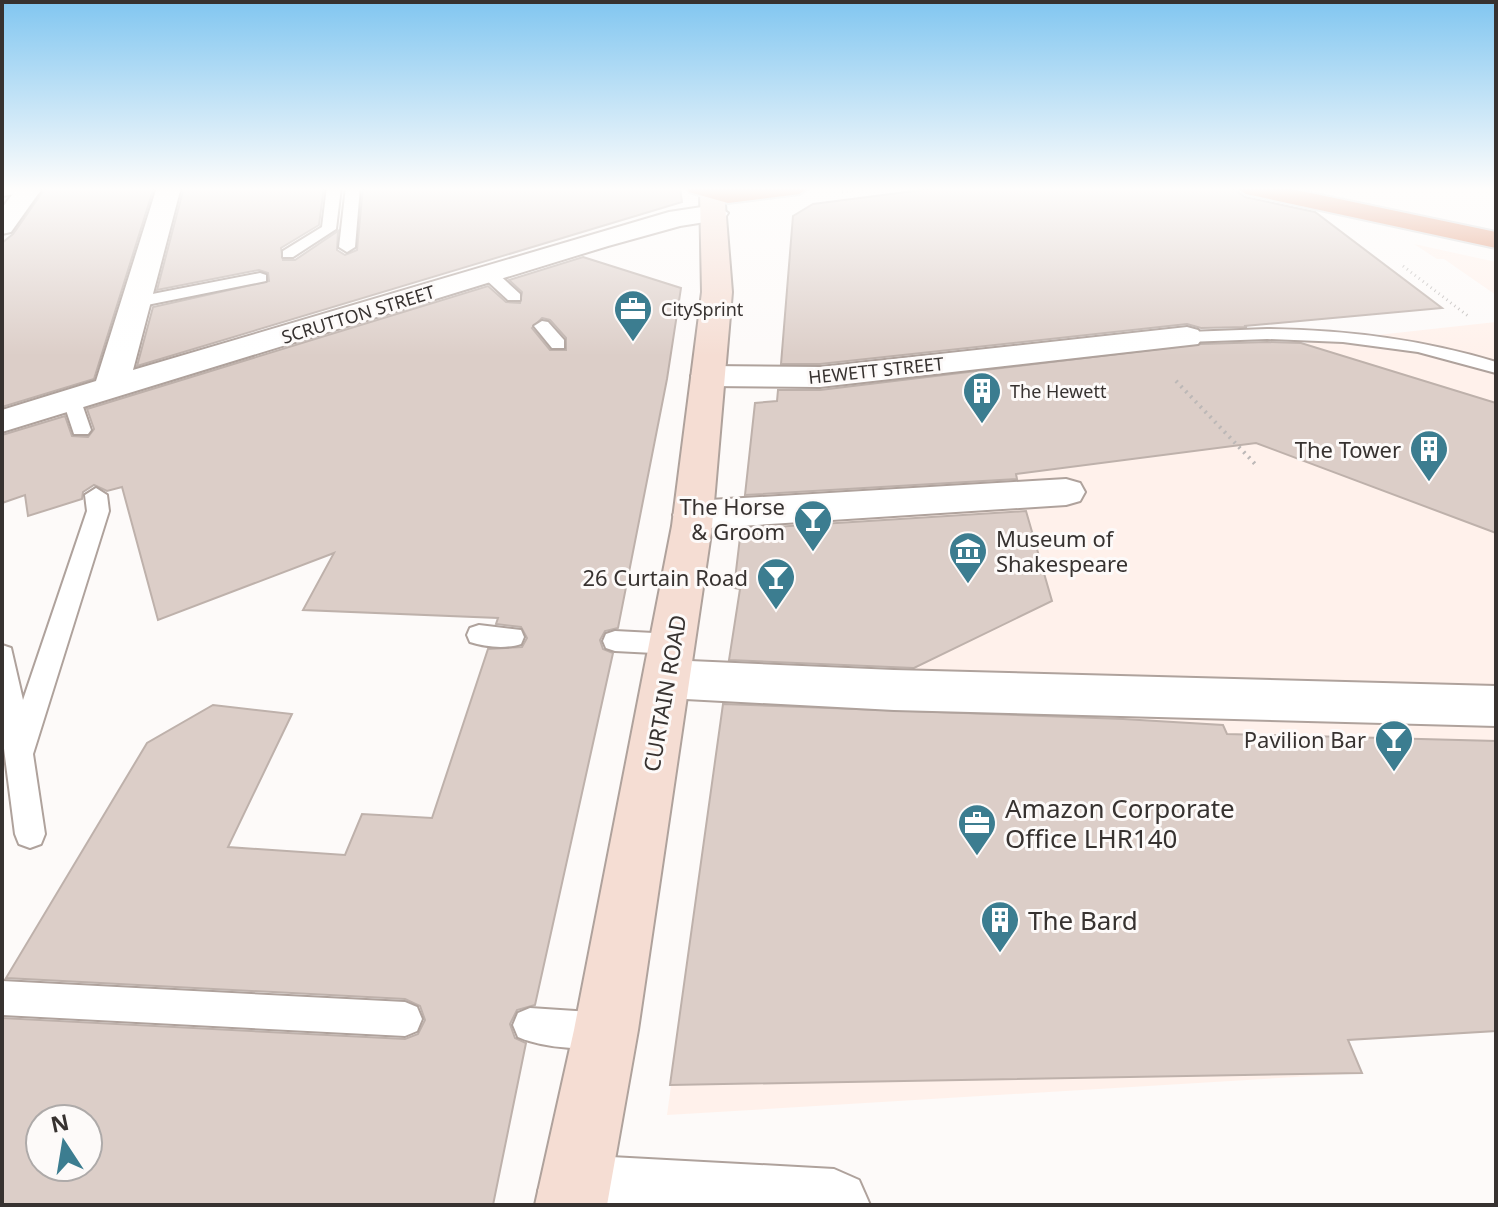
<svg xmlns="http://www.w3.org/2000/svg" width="1498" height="1207" font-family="'Noto Sans',sans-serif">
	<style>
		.built { fill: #fff1eb }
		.building { fill: #dccec8; stroke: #beb1ab; stroke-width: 2; fill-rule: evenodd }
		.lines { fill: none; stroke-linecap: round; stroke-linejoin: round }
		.lane-casing { stroke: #afa29c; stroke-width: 4 }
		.street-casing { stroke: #afa29c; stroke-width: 4 }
		.secondary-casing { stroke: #afa29c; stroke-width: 4 }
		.highway-casing { stroke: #d7d6d6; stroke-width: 4 }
		.path-far1 { stroke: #bcb8b7; stroke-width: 3; stroke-dasharray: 1 4; stroke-linecap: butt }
		.path { stroke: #bcb8b7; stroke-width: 4; stroke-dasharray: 2 5; stroke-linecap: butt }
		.lane { fill: #fff; fill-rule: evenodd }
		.street { fill: #fff; fill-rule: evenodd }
		.secondary { fill: #f5ddd3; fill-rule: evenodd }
		.highway { fill: #de8d6b; fill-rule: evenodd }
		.labels { text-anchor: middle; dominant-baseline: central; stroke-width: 6; stroke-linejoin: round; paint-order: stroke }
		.far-poi-label { font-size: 18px; fill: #373230; stroke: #fdfaf9; text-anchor: start }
		.far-street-label { font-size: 18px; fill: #373230; stroke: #fdfaf9 }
		.poi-label { font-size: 22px; fill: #373230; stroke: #fdfaf9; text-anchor: end }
		.street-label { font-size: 22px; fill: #373230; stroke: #fdfaf9 }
		.near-poi-label { font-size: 26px; fill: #373230; stroke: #fdfaf9; text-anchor: start }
	</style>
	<rect width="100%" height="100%" fill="#fdfaf9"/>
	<g class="built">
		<path d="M1414,244L1496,262V295L1444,259H1437Z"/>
		<path d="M1496,322V805L1260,836L1362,1073L667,1115L725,694L887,680L888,569L741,532L755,403Z"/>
	</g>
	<g class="building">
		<path d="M46,187H154L94,379L2,407V243L13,234Z"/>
		<path d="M184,187H324L319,225L281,248L283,260H295L338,231L337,250L345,255L357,250L363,187H680L682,202L137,366L153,307L269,281L268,273L259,270L157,290Z"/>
		<path d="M945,187H1231L1245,197L1315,212L1442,308L1244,326L1247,327L1201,328L1187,324L820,364H781L793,216L813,204Z"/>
		<path d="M583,257L681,288L667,379L618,628L605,631L600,640L603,649L613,653L535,1005L517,1010L510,1024L515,1038L526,1043L493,1205H2V1018L405,1039L418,1034L425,1020L420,1006L405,999L6,978L147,743L213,705L292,714L228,847L345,855L362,814L432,818L488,649L522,647L527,638L521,627L496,624L498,618L303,610L334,553L158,620L122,487L107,491L94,485L83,492L82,499L28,516L25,495L2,503V435L65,416L72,436L88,437L94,429L87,409L488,286L506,302L520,303L522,292L509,280ZM542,318L550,320L566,338V350H550L532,328ZM40,1119H88V1167H40Z"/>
		<path d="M1267,342L1301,343L1496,403V533L1256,443L1016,474L1017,479L745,495L755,403L777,401L778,390H820L1201,344Z"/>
		<path d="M1026,511L1052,601L914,668L729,660L740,589L734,588L741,529Z"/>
		<path d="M723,704L1123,719L1223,725L1227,734L1496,741V1031L1348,1040L1362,1073L670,1085Z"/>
	</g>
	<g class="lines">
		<defs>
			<g id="lane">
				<path d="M34,187V192L2,196V188Z"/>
				<path d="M327,187H341L336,229L293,257H283V251L322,227Z"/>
				<path d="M346,187H360L355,247L347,252L339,247Z"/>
				<path d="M483,271H495L520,294V300H508L483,277Z"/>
				<path d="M260,273L266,275V281L137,307L129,302L137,297Z"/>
				<path d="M542,321L548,322L564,340V348H552L534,326Z"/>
				<path d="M1267,329C1346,330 1420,339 1496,362V373L1418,352L1343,342L1267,339L1187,342L1178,337L1187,332Z"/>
				<path d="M72,395L81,401L91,430L88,434H74L63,401Z"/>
				<path d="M96,488L107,495L109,511L33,754L45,834L41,844L30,848L19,844L15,834L2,733V645L11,648L23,700L87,511L85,495Z"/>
				<path d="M479,625L521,630L524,637L521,644C506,649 485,647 470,642L467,635L470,628Z"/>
				<path d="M615,631L673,634L682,637L686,644L682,651L673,654L615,651L606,648L603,641L606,634Z"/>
				<path d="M2,981L405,1002L417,1007L422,1019L417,1031L405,1036L2,1015Z"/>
				<path d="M530,1008L606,1013L618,1018L623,1030L618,1042C593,1053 543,1048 518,1037L513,1025L518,1013Z"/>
			</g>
			<g id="street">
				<path d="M18,187H43L11,232L2,234V208Z"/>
				<path d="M157,187H181L133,370L669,212L715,205L728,213L724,219L680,226L608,246L2,432V410L96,381Z"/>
				<path d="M1187,327L1198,330L1203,337L1198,344L820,387L708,386L696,383L691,376L696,369L708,366L820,367Z"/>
				<path d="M1066,479L1080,483L1085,492L1080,501L1066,505L693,529L679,525L673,515L679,505L693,501Z"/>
				<path d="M667,660L894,670L1496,686V726L894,710L667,698L650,693L643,679L650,665Z"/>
				<path d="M574,1155L834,1169L859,1180L870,1205H544L538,1191L549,1166Z"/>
			</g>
			<path id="secondary" d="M703,187H721L724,192L732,292L712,526L638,1030L607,1205H535L574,1030L672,526L702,292L700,192Z"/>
			<g id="highway">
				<path d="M686,187H811L799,194L728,203L689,192Z"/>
				<path d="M1234,187H1282L1496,232V248L1246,194Z"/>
			</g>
		</defs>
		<use href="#lane" class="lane-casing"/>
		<use href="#street" class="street-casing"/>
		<use href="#secondary" class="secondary-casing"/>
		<use href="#highway" class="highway-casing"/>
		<g class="path-far1">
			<path d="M842,192L876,187"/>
			<path d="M1403,266L1468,316"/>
		</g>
		<path class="path" d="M1176,381L1258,467"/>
		<use href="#lane" class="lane"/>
		<use href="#street" class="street"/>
		<use href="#secondary" class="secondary"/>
		<use href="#highway" class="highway"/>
	</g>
	<linearGradient id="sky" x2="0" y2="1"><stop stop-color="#81c6f0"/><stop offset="0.53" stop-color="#fefdfc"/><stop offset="1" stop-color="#fefdfc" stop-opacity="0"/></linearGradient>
	<rect width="1498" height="356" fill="url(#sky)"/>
	<defs>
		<symbol id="office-pin" viewBox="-11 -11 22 30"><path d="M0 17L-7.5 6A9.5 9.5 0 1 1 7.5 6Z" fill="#3c7d90" stroke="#fdfaf9"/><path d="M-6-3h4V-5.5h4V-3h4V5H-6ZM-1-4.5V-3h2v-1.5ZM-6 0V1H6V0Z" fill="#fff"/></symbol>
		<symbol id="building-pin" viewBox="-11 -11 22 30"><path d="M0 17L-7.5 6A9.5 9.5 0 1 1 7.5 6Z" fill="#3c7d90" stroke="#fdfaf9"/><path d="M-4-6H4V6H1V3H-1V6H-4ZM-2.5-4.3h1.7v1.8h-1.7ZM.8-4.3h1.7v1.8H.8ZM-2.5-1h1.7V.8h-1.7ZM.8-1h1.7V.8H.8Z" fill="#fff"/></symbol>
		<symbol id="bar-pin" viewBox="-11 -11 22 30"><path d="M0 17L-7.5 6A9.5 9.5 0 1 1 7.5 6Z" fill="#3c7d90" stroke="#fdfaf9"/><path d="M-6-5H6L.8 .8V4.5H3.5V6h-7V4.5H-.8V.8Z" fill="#fff"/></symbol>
		<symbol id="museum-pin" viewBox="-11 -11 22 30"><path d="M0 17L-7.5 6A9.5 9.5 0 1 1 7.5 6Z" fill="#3c7d90" stroke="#fdfaf9"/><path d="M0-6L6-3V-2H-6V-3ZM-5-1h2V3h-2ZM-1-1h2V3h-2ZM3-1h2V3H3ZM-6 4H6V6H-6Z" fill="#fff"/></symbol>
	</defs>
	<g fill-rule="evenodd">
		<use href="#office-pin" x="611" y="287" width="44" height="60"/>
		<use href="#building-pin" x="960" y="369" width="44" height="60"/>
		<use href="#building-pin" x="1407" y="427" width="44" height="60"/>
		<use href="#bar-pin" x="791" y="497" width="44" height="60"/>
		<use href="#museum-pin" x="946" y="529" width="44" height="60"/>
		<use href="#bar-pin" x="754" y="555" width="44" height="60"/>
		<use href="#bar-pin" x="1372" y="717" width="44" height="60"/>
		<use href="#office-pin" x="955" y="801" width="44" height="60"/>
		<use href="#building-pin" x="978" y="898" width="44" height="60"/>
	</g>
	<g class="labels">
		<g class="far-poi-label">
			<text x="661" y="309">CitySprint</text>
			<text x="1010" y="391">The Hewett</text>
		</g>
		<g class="far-street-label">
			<text transform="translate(358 314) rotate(-17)">SCRUTTON STREET</text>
			<text transform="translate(876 370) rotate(-6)">HEWETT STREET</text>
		</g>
		<g class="poi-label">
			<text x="1401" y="449">The Tower</text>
			<text x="785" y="506">The Horse<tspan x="785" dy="25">&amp; Groom</tspan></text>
			<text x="996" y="538" text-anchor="start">Museum of<tspan x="996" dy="25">Shakespeare</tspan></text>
			<text x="748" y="577">26 Curtain Road</text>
			<text x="1366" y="739">Pavilion Bar</text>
		</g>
		<g class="street-label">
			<text transform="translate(664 693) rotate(-80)">CURTAIN ROAD</text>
		</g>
		<g class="near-poi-label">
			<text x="1005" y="808">Amazon Corporate<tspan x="1005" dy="30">Office LHR140</tspan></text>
			<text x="1028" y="920">The Bard</text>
		</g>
	</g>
	<rect width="1498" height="1207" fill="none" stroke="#373230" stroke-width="8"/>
	<g transform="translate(64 1143) rotate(348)"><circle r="38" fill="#fdfaf9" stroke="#aeaaa9" stroke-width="2"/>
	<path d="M0-6L14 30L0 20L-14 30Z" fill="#3c7d90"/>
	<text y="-12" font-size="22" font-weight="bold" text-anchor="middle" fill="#373230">N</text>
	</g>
</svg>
